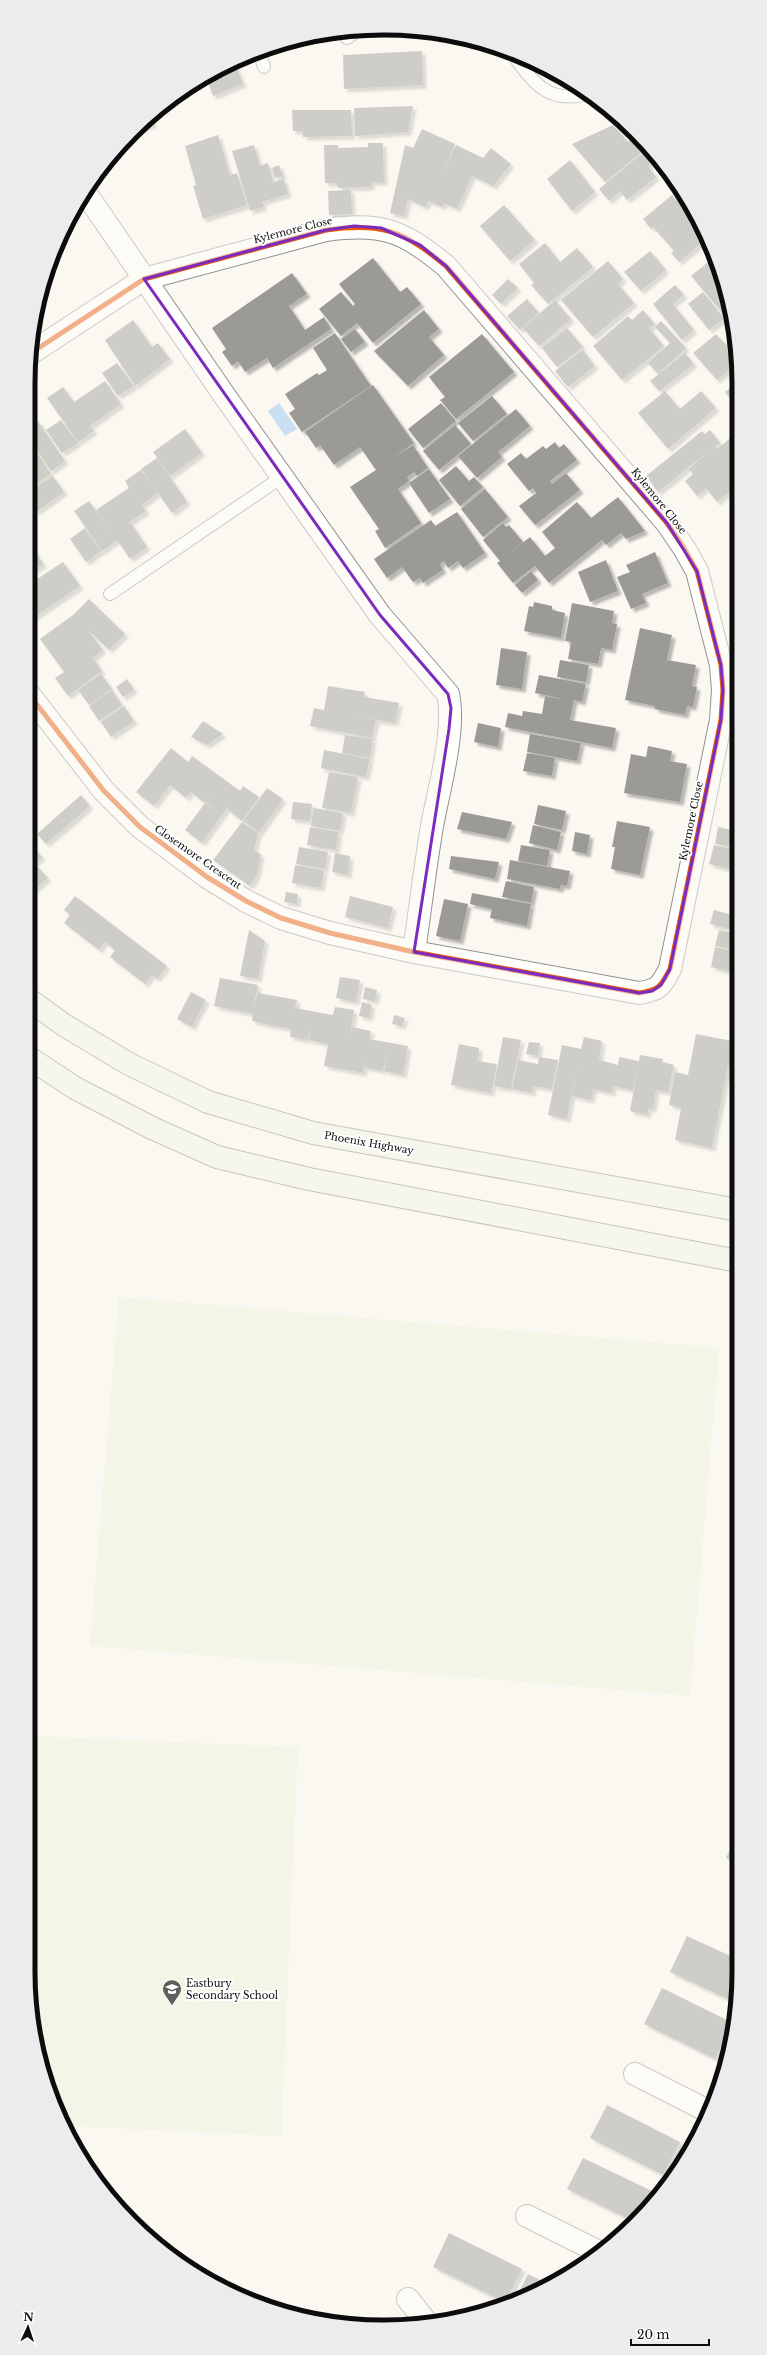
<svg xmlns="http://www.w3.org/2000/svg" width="767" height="2355" font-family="'Libre Baskerville',serif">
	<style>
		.pitch { fill: #ebf2db }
		.water { fill: #c9e0f2 }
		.building { fill: #9c9a96; filter: url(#shadow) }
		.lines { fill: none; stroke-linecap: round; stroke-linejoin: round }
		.lane-casing { stroke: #93928f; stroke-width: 14 }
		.street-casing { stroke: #93928f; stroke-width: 24 }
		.secondary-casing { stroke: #8a8985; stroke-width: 24 }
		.lane { stroke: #fefefd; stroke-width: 12 }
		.street { stroke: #fefefd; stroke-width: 22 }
		.secondary { stroke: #f4f4e8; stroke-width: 22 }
		.cycleway-casing { stroke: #fff; stroke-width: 8 }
		.cycleway { stroke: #e8590c; stroke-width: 5 }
		.marked { fill: none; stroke: #7b2cbf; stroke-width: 3; stroke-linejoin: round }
		.labels { text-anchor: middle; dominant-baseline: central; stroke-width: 4; stroke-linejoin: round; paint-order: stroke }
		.street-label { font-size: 10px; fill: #0c0c0c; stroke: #fff }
		.poi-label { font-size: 10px; fill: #0c0c0c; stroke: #fff; text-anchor: start }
		.rim { fill: none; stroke: #0c0c0c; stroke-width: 5 }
	</style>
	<defs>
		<filter id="shadow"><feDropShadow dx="3.5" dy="3.5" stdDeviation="1" flood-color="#0004"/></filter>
	</defs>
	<rect width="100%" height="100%" fill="#faf8f0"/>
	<g class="pitch">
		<path d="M119,1297L719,1348L690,1696L90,1646Z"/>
		<path d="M28,1736L298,1747L281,2136L67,2126C23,2056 28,1966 28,1887C28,1837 28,1786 28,1736Z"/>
	</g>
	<path class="water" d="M279,403L297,429L285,436L268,411Z"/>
	<g class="building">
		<path d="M422,51L423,85L344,89L343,55Z"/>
		<path d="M234,62L243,84L213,96L206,77Z"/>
		<path d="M413,106L408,132L355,136L354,108Z"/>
		<path d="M292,110H351L352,136L303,137V131H293Z"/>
		<path d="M151,116L153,125L136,129Z"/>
		<path d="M613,125L628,142L632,138L643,151L605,182L572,144Z"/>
		<path d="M422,129L455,144L443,172L456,145L483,158L491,148L511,164L493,186L472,176L457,209L444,203L442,207L429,201L425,207L408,199L404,216L390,213L405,145L413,148Z"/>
		<path d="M218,135L230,175L237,173L247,205L203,219L193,186L196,185L185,146Z"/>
		<path d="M368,143H383L384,182H371V187L338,188V183H325L324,145H338V148L368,147Z"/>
		<path d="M254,145L260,166L268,163L273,182L284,179L288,194L262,202L264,207L250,211L232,151Z"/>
		<path d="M644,152L652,162L648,166L656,177L627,200L620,191L609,201L599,189Z"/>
		<path d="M570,160L595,192L572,211L547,179Z"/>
		<path d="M279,165L283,176L275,178L272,168Z"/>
		<path d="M351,190L352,214L329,215L328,191Z"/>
		<path d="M672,195L680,205L683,203L702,225L703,227L700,229L706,239L679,262L671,253L674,251L653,227L651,229L643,219Z"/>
		<path d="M504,205L535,240L510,261L480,226Z"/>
		<path d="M545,243L560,262L577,248L593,267L548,304L531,285L534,283L519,264Z"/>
		<path d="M650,251L666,270L641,291L624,272Z"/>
		<path d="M373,258L400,292L407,287L421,304L373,343L357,323L341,336L319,309L341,292L353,306L355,304L339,284Z"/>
		<path d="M712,259L728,311L724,315L691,276Z"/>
		<path d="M608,261L623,279L618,284L634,303L593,337L561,300Z"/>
		<path d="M292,273L307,294L289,306L305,330L324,317L331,329L273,368L267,358L245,372L238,361L232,366L222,352L226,349L212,328Z"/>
		<path d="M508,279L518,288L501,304L492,295Z"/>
		<path d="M675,285L684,295L673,304L694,330L682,340L653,304Z"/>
		<path d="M703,292L724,318L709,330L688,304Z"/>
		<path d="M527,299L539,313L520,330L507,316Z"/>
		<path d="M555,300L571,319L539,346L523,328Z"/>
		<path d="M424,310L439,329L429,337L444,355L408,386L374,351Z"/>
		<path d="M643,310L655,324L649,328L664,346L622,380L593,346L628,316L632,320Z"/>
		<path d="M133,320L152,347L158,343L170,359L135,386L105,340Z"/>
		<path d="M661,321L686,348L658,374L648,363L670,343L655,327Z"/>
		<path d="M567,328L583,347L557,367L542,348Z"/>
		<path d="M355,329L365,342L351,352L341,339Z"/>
		<path d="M335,333L371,386L302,432L289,413L295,409L285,394L317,373L319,375L327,370L313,348Z"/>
		<path d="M482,334L514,372L456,419L440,400L445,397L429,377Z"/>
		<path d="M716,334L726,345L736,338V364L717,380L693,353Z"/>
		<path d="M583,350L595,366L568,387L555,371Z"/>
		<path d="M685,353L694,364L659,391L650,381Z"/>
		<path d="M117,363L134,386L118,396L102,373Z"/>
		<path d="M105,381L121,404L90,426L94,431L78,442L47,398L63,387L74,402Z"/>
		<path d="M736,383V406L725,392Z"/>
		<path d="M373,385L414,443L394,457L413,445L428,468L417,476L414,472L407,477L409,481L398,489L421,523L385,548L375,531L379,529L350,487L376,470L360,447L334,465L320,445L316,448L305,432Z"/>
		<path d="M665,391L680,409L701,391L716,408L668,449L638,413Z"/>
		<path d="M492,396L507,414L473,441L458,423Z"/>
		<path d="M441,403L456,421L423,448L408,429Z"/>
		<path d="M516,409L530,426L498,452L502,457L477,478L458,456Z"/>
		<path d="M61,420L78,443L62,453L46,430Z"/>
		<path d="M38,421L65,461L51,471L28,437V428Z"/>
		<path d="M455,425L471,444L439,470L423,451Z"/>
		<path d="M185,429L202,453L170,476L153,452Z"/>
		<path d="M710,430L720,443L715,447L717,449L734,435L736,437V464L733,467L736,471V486L717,502L706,488L697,496L685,481L693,474L689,469L709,451L658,492L646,476L702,431L705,434Z"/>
		<path d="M30,441L51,474L34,485L28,476V443Z"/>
		<path d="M555,442L559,448L564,444L577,460L550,481L552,484L566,473L580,490L535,525L519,506L536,493L533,488L529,491L507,464L521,453L526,459L543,446L546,449Z"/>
		<path d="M157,458L187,502L172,513L141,469Z"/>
		<path d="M456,466L469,481L474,477L483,487L460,506L439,480Z"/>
		<path d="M429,469L450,499L429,513L409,483Z"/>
		<path d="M141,470L158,493L142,505L146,511L130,522L147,547L130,559L117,540L102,551L74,511L89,501L111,532L96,510L129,488L125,481Z"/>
		<path d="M53,476L64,492L36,512L28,500V484L32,490Z"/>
		<path d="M485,489L508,517L483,537L461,509Z"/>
		<path d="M618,497L645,531L626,539L621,533L606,545L602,540L549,583L535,566L513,583L497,563L500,561L483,540L503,523L506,527L509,525L523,542L502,559L530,537L545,556L555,548L542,532L577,502L591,518Z"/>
		<path d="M457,512L485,553L463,568L458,561L448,568L444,561L440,564L443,570L423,583L420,578L413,582L402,567L387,578L374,559L431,520L435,526Z"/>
		<path d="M85,528L101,551L86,562L70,539Z"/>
		<path d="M33,549L43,564L28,574V552Z"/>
		<path d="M655,552L668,583L642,594L646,603L631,609L617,577L630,572L626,565Z"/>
		<path d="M606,560L618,591L590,602L578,572Z"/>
		<path d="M63,562L80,586L28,621V585Z"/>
		<path d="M531,571L538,580L522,593L515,585Z"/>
		<path d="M89,599L125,634L109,650L88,630L103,650L93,658L102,671L68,696L55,678L64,672L40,639L73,615Z"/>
		<path d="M534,602L552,606V610L565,613L561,638L524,631L529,606L533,607Z"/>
		<path d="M572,603L614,611L612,623L617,624L612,650L601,648L598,664L568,659L571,642L565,641Z"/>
		<path d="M640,628L672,635L667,660L696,665L692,686L697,687L693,707L687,706L685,715L655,709V706L625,700Z"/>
		<path d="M501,648L527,652L522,689L496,685Z"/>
		<path d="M560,660L589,665L586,682L557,677Z"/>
		<path d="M101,674L112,689L89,705L78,690Z"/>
		<path d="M539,675L586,684L582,702L574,700L570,720L616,728L612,748L505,727L508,713L522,716L523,711L542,714L545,696L568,700L535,693Z"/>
		<path d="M127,679L134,690L123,697L116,687Z"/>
		<path d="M328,686L365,692L364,697L399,703L395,723L349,715L376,720L372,738L310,726L314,708L324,710Z"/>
		<path d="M112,690L122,705L99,721L89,706Z"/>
		<path d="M124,706L134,721L111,737L101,722Z"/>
		<path d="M203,721L223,734L207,745L191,737Z"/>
		<path d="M478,723L501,728L498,747L474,742Z"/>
		<path d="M530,734L581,743L577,761L527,752Z"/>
		<path d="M345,735L373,739L370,758L342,753Z"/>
		<path d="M648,746L672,751L670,761L687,764L680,802L624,793L631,754L646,757Z"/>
		<path d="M171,748L188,762L192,756L240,791L243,786L259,797L242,821L227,809L232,801L222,815L206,803L210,796L205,803L191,792L186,798L170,785L154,806L136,792Z"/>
		<path d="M324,750L370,759L366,777L321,768Z"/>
		<path d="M527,753L555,758L552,776L523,771Z"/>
		<path d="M329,772L358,777L351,813L322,808Z"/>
		<path d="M267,788L283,799L259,833L243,821Z"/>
		<path d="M81,795L90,806L46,844L37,834Z"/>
		<path d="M293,802L312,804L310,821L291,819Z"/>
		<path d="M205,803L222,815L202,843L185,830Z"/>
		<path d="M538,805L566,811L562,830L534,824Z"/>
		<path d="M314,808L343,813L340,831L311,826Z"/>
		<path d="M462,812L512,822L506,839L457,829Z"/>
		<path d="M617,821L650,827L640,875L611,869L615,847H612Z"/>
		<path d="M242,822L258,833L254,851L261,854L257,875L250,886L213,860Z"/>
		<path d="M533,825L561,832L557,850L529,843Z"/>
		<path d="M310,827L339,832L336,850L307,845Z"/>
		<path d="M718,827L737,831L733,847L715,844Z"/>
		<path d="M575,832L590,835L587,854L572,851Z"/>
		<path d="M28,841L42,857L34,863L48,878L28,895Z"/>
		<path d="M521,845L550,850L547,866L518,861Z"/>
		<path d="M714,845L737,850L734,870L709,864Z"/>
		<path d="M299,847L328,852L325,869L296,864Z"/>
		<path d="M335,853L350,856L348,875L332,872Z"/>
		<path d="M451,856L499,862L495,879L449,869Z"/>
		<path d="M510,860L570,871L567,886L561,885L560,889L507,879Z"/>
		<path d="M295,865L324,870L321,888L292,883Z"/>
		<path d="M737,873V891L732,890Z"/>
		<path d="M506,881L534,887L531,903L502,897Z"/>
		<path d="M286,892L298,894L297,904L284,902Z"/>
		<path d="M472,893L531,904L527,926L490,918L492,909L470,904Z"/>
		<path d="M75,896L167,966L157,979L152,975L145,984L110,957L115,950L105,942L99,950L64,923L70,915L64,910Z"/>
		<path d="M350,896L393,907L388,928L345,917Z"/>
		<path d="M736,898L737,931L710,924L714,910L733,915Z"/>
		<path d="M444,899L468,904L460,941L436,936Z"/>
		<path d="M249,930L265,941L258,979L240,976Z"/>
		<path d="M719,930L737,934V951L715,946Z"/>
		<path d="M715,947L737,952V973L711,967Z"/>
		<path d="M340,977L360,980L356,1002L336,998Z"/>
		<path d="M220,978L258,985L254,1005L258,993L297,1000L295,1008L333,1015L335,1007L354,1010L350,1034L352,1027L371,1031L369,1039L408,1046L403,1075L384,1071L387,1053L383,1071L364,1067L366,1053L363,1073L324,1066L328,1044L309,1040L311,1025L308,1040L290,1037L291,1029L270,1025L272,1016L270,1025L252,1021L253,1014L214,1006Z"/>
		<path d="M365,987L377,990L375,1001L363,999Z"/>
		<path d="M191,992L206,1000L192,1027L177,1019Z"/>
		<path d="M362,1002L372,1005L369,1018L359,1016Z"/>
		<path d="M394,1015L405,1018L402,1026L392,1024Z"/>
		<path d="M696,1034L737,1042L735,1068L728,1066L712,1148L675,1140L681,1108L669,1105L675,1072L688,1075Z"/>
		<path d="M503,1037L521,1040L511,1089L494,1086Z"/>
		<path d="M584,1037L602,1041L599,1060L618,1065L619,1057L639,1061L640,1055L663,1059L662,1062L674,1065L668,1092L656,1090L653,1109L649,1108L647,1115L630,1111L638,1065L633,1090L613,1086L612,1093L593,1089L591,1100L572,1096L577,1067L567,1119L548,1115L562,1045L581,1049Z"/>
		<path d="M529,1042L540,1043L538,1056L526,1054Z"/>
		<path d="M459,1044L479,1048L478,1061L497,1064L491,1093L451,1085Z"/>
		<path d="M539,1057L558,1060L552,1089L533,1086L532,1093L512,1089L518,1060L538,1064Z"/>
		<path d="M739,1832V1865L726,1858Z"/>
		<path d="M687,1936L739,1960L736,2003L670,1972Z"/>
		<path d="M662,1988L733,2023L715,2059L644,2024Z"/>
		<path d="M607,2105L680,2142L663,2175L590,2138Z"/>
		<path d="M685,2143L691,2146L672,2177L669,2176Z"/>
		<path d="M583,2158L652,2191L635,2222L567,2189Z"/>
		<path d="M449,2233L522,2269L506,2301L504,2302L433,2267Z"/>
		<path d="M528,2274L546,2283L517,2296Z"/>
	</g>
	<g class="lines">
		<defs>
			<g id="lane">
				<path d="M347,38L359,30"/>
				<path d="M259,51L264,67"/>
				<path d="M516,59C535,85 549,102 584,95"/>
				<path d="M110,594L282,477"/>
			</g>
			<g id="street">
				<path d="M85,192L224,395L380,615L448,694C456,730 439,788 432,826C425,868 420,910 414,952"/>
				<path d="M28,693L104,791L140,827L207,877L246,901L281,918L330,933L414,952L639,993C659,990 661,986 670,969L721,720L723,690L721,665L697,571L684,548L667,523L446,266C403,231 383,222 326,230L144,279L31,353"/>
				<path d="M635,2074L710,2112"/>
				<path d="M527,2216L599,2252"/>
				<path d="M408,2299L427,2323"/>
			</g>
			<g id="secondary">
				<path d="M28,999L64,1025L129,1064L208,1102L313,1133L738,1210"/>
				<path d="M28,1057L75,1088L152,1128L217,1157L309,1179L738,1261"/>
			</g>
		</defs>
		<use href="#lane" class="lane-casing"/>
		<use href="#street" class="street-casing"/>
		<use href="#secondary" class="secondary-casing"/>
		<use href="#lane" class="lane"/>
		<use href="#street" class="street"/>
		<use href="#secondary" class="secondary"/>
		<defs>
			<path id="cycleway" d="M28,693L104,791L140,827L207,877L246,901L281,918L330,933L414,952L639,993C659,990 661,986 670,969L721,720L723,690L721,665L697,571L684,548L667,523L446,266C403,231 383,222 326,230L144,279L31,353"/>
		</defs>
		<use href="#cycleway" class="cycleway-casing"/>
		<use href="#cycleway" class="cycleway"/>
	</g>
	<path d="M0 0H767V2355H0ZM354,226L381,228L420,245L446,266L667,523L697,571L721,665L723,690L721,720L670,969L661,985L652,991L639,993L414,952L449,729L451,708L448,694L380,615L144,279L326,230Z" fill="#faf8f0" fill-opacity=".55" fill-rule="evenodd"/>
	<path class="marked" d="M354,226L381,228L420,245L446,266L667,523L697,571L721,665L723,690L721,720L670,969L661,985L652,991L639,993L414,952L449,729L451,708L448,694L380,615L144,279L326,230Z"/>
	<defs>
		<symbol id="school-pin" viewBox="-11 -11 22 30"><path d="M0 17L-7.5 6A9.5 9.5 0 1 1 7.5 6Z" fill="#5f5f5c" stroke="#fff"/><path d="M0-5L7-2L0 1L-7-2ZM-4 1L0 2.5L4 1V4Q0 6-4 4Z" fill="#fff"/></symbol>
	</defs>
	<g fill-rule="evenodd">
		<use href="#school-pin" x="161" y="1978" width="22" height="30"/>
	</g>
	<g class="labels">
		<g class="street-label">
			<text transform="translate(293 230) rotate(-14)">Kylemore Close</text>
			<text transform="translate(659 501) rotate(51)">Kylemore Close</text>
			<text transform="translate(691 821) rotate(-78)">Kylemore Close</text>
			<text transform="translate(198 857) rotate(35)">Closemore Crescent</text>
			<text transform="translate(369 1143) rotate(10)">Phoenix Highway</text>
		</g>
		<g class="poi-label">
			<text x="186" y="1983">Eastbury<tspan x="186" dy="12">Secondary School</tspan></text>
		</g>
	</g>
	<path d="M0 0H767V2355H0ZM383 35H384A348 348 0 0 1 732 383V1972A348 348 0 0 1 384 2320H383A348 348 0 0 1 35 1972V383A348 348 0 0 1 383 35Z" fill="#ececec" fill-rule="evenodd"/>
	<path class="rim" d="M383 35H384A348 348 0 0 1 732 383V1972A348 348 0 0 1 384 2320H383A348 348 0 0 1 35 1972V383A348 348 0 0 1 383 35Z"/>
	<g transform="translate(28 2327) rotate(3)" stroke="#ffffff" stroke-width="3" paint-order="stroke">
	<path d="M0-3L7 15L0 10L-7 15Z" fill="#0c0c0c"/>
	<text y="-6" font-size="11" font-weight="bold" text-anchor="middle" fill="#0c0c0c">N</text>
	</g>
	<path d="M631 2339v6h78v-6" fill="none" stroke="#0c0c0c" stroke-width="2"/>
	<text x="637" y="2339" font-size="12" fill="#0c0c0c" stroke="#ffffff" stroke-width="3" paint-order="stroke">20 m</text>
</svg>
